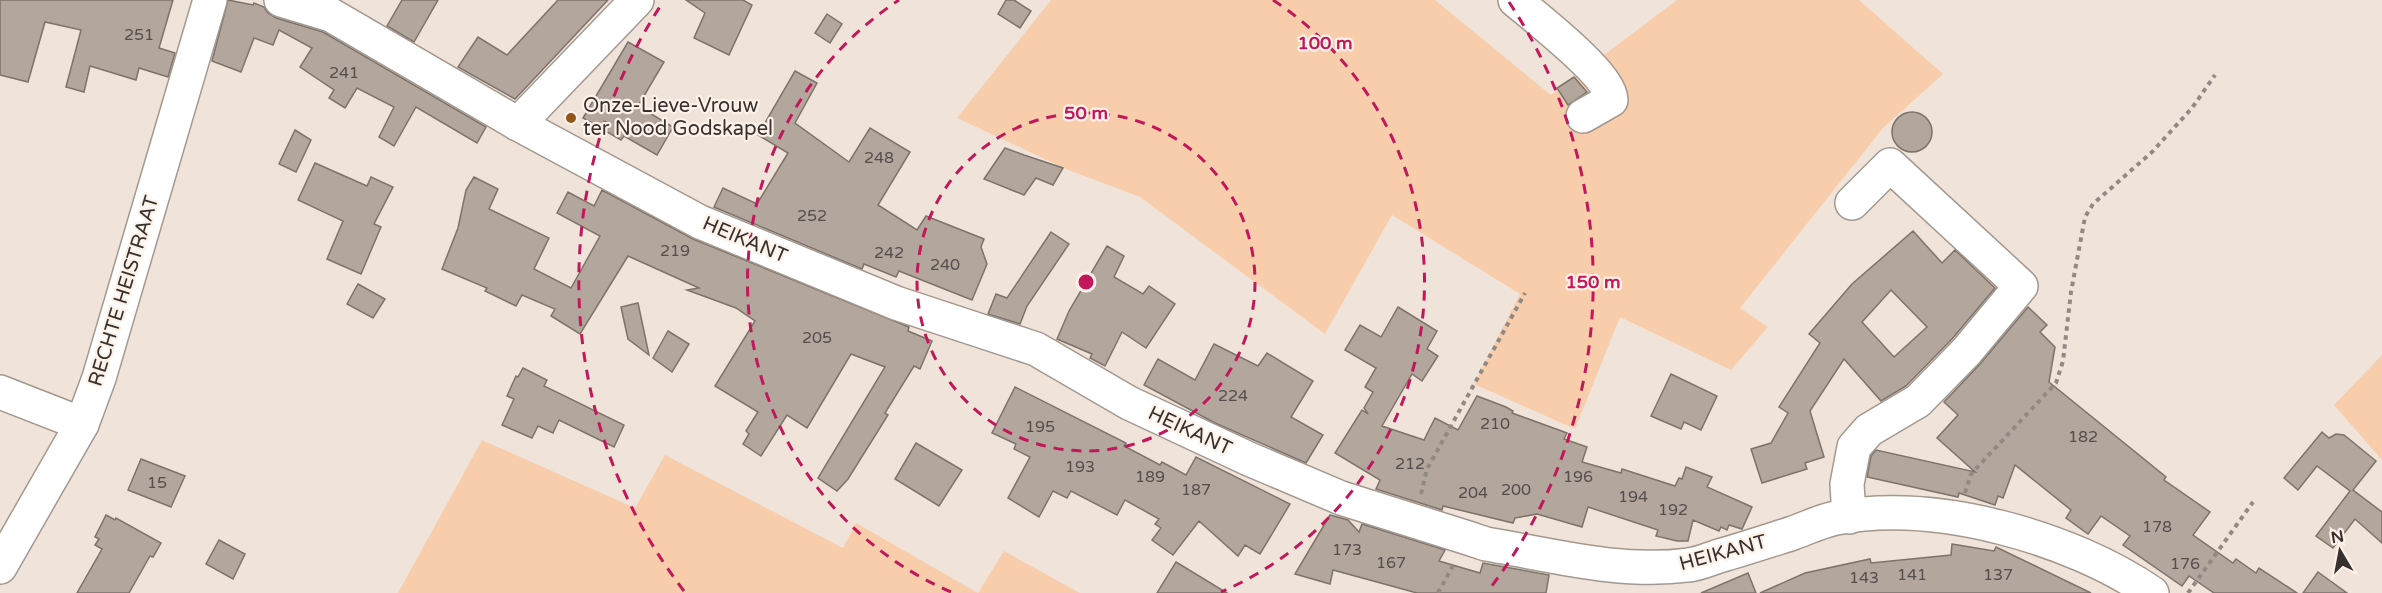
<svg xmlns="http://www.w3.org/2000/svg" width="2382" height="593" font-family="'Varela Round',sans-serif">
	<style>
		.green { fill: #f7cdac }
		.building { fill: #b2a69d; stroke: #7d736a; stroke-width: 1.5; fill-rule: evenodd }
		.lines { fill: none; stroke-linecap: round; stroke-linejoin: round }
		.minor-casing { stroke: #a3988f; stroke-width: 36 }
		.path { stroke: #928983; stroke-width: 4; stroke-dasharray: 4.5 4.5; stroke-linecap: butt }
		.minor { stroke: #fff; stroke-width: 33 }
		.ring { fill: none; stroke: #c2185b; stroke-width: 3; stroke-dasharray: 10 8 }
		.poi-dot { fill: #915517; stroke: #fef1e7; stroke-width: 2 }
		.labels { text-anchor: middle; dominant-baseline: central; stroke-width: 4.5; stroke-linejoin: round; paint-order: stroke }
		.number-label { font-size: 16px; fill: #554e4a }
		.poi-label { font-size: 20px; fill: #36312e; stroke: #fef1e7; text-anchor: start }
		.street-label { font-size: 20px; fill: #36312e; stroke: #fef1e7 }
		.centre { fill: #c2185b; stroke: #fef1e7; stroke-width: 3 }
		.ring-label { font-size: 18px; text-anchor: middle; font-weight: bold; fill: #c2185b; stroke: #fef1e7; stroke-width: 4.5; stroke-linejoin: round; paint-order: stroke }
	</style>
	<rect width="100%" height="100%" fill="#f0e4da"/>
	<g class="green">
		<path d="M1051,0H1435L1551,95L1677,0H1859L1943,74L1883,128L1740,308L1768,327L1731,370L1620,317L1575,429L1474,384L1520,294L1392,215L1325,334L1140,197L1066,169L957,118Z"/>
		<path d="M2382,355V460L2334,405Z"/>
		<path d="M482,440L635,508L665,455L843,548L856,523L978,593H398Z"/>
		<path d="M1004,551L1080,593H978Z"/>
	</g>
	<g class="building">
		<path d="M0,0H173L159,48L175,53L168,77L139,68L136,80L90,66L84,92L66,87L81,30L45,22L28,82L0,75Z"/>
		<path d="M228,0L253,5L254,3L264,7L268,13L276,18L323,32L486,127L477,143L416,107L394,146L379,137L394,107L357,88L345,108L329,98L334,90L300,67L312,48L279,30L273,45L254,38L241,72L212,61Z"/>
		<path d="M402,0H438L414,42L387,26Z"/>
		<path d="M558,0H608L515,99L458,67L478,37L507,55Z"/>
		<path d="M686,0H743L752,5L729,55L694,38L705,13Z"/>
		<path d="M1006,0H1014L1031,11L1020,28L998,14Z"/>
		<path d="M827,14L842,24L830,43L815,33Z"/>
		<path d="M628,42L664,62L638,106L673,127L657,155L624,136L621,140L583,118Z"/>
		<path d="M795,71L817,83L795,123L849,162L870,128L910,152L878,205L917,230L926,216L984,239L981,247L987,264L972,300L899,271L896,277L864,264L862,269L714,207L723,188L757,204L788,153L758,135Z"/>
		<path d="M1574,77L1587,92L1568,105L1557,88Z"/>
		<circle cx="1912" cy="132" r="20"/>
		<path d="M295,130L311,140L296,172L279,164Z"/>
		<path d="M1005,148L1024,155L1063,168L1053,185L1036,178L1024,195L984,179Z"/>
		<path d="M315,163L367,186L371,177L393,187L374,224L381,227L361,274L327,259L343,221L298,200Z"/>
		<path d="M474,177L498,189L489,209L549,238L534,269L571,288L600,236L557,213L568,192L594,206L602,190L693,239L909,327L908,331L932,341L920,369L914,366L885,413L888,415L848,479L837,491L818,478L885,367L851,354L807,428L787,415L761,456L743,444L749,434L746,431L758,412L715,386L755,321L736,308L687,290L699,288L628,256L580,334L551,316L555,309L522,295L516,306L485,291L487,288L442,269L458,228L466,190Z"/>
		<path d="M1913,231L1942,263L1955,250L1995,288L1952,339L1906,386L1881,401L1844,359L1810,411L1824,457L1805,463L1807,469L1762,483L1751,449L1771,443L1788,413L1779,407L1820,343L1809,334L1852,284ZM1891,290L1927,327L1894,357L1862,322Z"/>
		<path d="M1051,232L1069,244L1027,306L1020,324L988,314L996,294L1007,298Z"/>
		<path d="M1107,246L1124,256L1114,277L1143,294L1149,286L1175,304L1146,348L1122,332L1105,366L1090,358L1092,354L1057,339L1069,311Z"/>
		<path d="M358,284L385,299L373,318L347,304Z"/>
		<path d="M638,303L649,355L628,339L621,307Z"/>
		<path d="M1398,307L1437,331L1427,349L1438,356L1422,381L1412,374L1382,426L1424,440L1435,418L1458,430L1477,396L1506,407L1513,411L1512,413L1567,433L1564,439L1587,447L1582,462L1621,473L1622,469L1675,486L1679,478L1682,479L1686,467L1712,477L1707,487L1752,507L1742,529L1729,525L1727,530L1721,527L1719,531L1693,520L1688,541H1677L1656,536L1658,530L1588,507L1582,527L1537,514L1515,518L1513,523L1443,506L1442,510L1376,489L1380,480L1335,453L1362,410L1368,414L1364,408L1373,392L1365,387L1376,368L1345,350L1360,325L1381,337Z"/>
		<path d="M2028,307L2047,325L2040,332L2055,347L2049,382L2166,477L2164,480L2210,512L2193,535L2233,563L2236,559L2256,573L2259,568L2297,593H2214L2189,576L2182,586L2123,545L2130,536L2101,516L2088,534L2066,518L2071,510L2015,465L2003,498L1998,496L1995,505L1959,493L1958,497L1867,477L1871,456L1876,450L1975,472L1937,438L1958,415L1944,402L1980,364Z"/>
		<path d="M668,331L689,344L672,372L653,358Z"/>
		<path d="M1214,344L1258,366L1267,353L1313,381L1291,417L1323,435L1306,463L1215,423L1144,385L1158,359L1195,380Z"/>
		<path d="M523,368L547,380L544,386L624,425L614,447L559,420L553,433L538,426L532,438L502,425L514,399L507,396L516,376L518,377Z"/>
		<path d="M1671,374L1717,396L1701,430L1684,422L1681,429L1651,416Z"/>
		<path d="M1015,387L1126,443L1124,446L1160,465L1162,462L1186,475L1196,457L1290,504L1260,554L1245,545L1238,556L1199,521L1173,555L1152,540L1161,528L1155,524L1159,519L1125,500L1117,515L1071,491L1067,498L1053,491L1039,517L1008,498L1030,457L1014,449L1016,444L992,433Z"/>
		<path d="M2322,432L2329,438L2336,434L2344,435L2376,461L2353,490L2382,512V543L2355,519L2333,548L2316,536L2350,491L2317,466L2298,490L2284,478Z"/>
		<path d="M916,443L962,470L939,506L895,479Z"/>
		<path d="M141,459L185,476L171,507L128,490Z"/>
		<path d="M106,515L115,520L116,518L161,543L153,557L150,556L129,593H77L102,549L95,545L99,539L95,537Z"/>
		<path d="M1330,515L1348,520L1359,532L1362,524L1445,550L1439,561L1480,573L1483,563L1549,575L1546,593H1417L1333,570L1330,584L1295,574Z"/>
		<path d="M219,540L245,554L233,579L206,564Z"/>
		<path d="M1952,544L1994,551L1996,547L2091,593H1760L1805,573L1870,559L1871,563L1951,555Z"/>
		<path d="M1176,562L1227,593H1157Z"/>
		<path d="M2318,572L2347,593H2303Z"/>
		<path d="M1748,573L1756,593H1701Z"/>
	</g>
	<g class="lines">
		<defs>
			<g id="minor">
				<path d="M281,0L331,15L518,124L700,222L896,303L1036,349L1129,403L1249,459L1341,498L1468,538L1486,544C1552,555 1621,574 1688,565C1699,564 1709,559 1719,556C1744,549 1768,541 1793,533C1807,528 1821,521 1836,518C1936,499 2070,537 2152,593"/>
				<path d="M1515,0C1536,18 1611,75 1611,100L1583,116"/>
				<path d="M518,124L637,0"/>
				<path d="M0,392L82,424"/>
				<path d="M1849,517L1847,484L1854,447L1869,430L1918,401L1966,352L2021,286L1890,165L1852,203"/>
				<path d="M0,567L82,424L99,378L210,0"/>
			</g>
		</defs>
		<use href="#minor" class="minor-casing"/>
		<g class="path">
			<path d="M1965,493L1971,474L2056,383L2063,361L2071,292L2085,217L2093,204L2152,152L2192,108L2215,75"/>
			<path d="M1421,494L1427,469L1525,293"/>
			<path d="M1438,593L1455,562"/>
			<path d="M2188,593L2253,502"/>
		</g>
		<use href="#minor" class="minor"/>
	</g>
	<g class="ring">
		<circle cx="1086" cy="282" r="169"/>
		<path d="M951 592A338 338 0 0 1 899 0M1273 0A338 338 0 0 1 1221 592"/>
		<path d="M684 591A507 507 0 0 1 663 2M1509 2A507 507 0 0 1 1488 591"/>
	</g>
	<circle class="poi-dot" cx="571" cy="118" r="6"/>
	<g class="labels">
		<g class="number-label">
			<text x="139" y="35">251</text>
			<text x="344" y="73">241</text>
			<text x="879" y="158">248</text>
			<text x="812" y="216">252</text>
			<text x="675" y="251">219</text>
			<text x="889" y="253">242</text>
			<text x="945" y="265">240</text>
			<text x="817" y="338">205</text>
			<text x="1233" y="396">224</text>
			<text x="1495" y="424">210</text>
			<text x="1040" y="427">195</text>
			<text x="2083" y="437">182</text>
			<text x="1410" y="464">212</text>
			<text x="1080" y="467">193</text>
			<text x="1150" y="477">189</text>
			<text x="1578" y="477">196</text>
			<text x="157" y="483">15</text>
			<text x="1196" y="490">187</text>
			<text x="1516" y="490">200</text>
			<text x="1473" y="493">204</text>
			<text x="1633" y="497">194</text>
			<text x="1673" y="510">192</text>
			<text x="2157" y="527">178</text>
			<text x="1347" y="550">173</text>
			<text x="1391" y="563">167</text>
			<text x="2185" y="564">176</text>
			<text x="1912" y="575">141</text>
			<text x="1998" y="575">137</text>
			<text x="1864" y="578">143</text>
		</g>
		<g class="poi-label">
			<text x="583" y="106">Onze-Lieve-Vrouw<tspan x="583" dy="23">ter Nood Godskapel</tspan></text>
		</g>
		<g class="street-label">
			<text transform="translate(745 240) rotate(23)">HEIKANT</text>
			<text transform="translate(124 291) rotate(-73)">RECHTE HEISTRAAT</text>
			<text transform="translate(1190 431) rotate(25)">HEIKANT</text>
			<text transform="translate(1723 553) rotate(-15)">HEIKANT</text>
		</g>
	</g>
	<circle cx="1086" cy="282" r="9" class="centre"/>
	<g class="ring-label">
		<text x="1325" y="49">100 m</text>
		<text x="1086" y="119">50 m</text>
		<text x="1593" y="288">150 m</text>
	</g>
	<g transform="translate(2340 551) rotate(350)" stroke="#fef1e7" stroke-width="4.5" paint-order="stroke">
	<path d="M0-4.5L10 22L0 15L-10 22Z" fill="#36312e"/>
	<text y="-9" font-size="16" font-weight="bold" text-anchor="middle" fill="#36312e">N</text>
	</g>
</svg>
